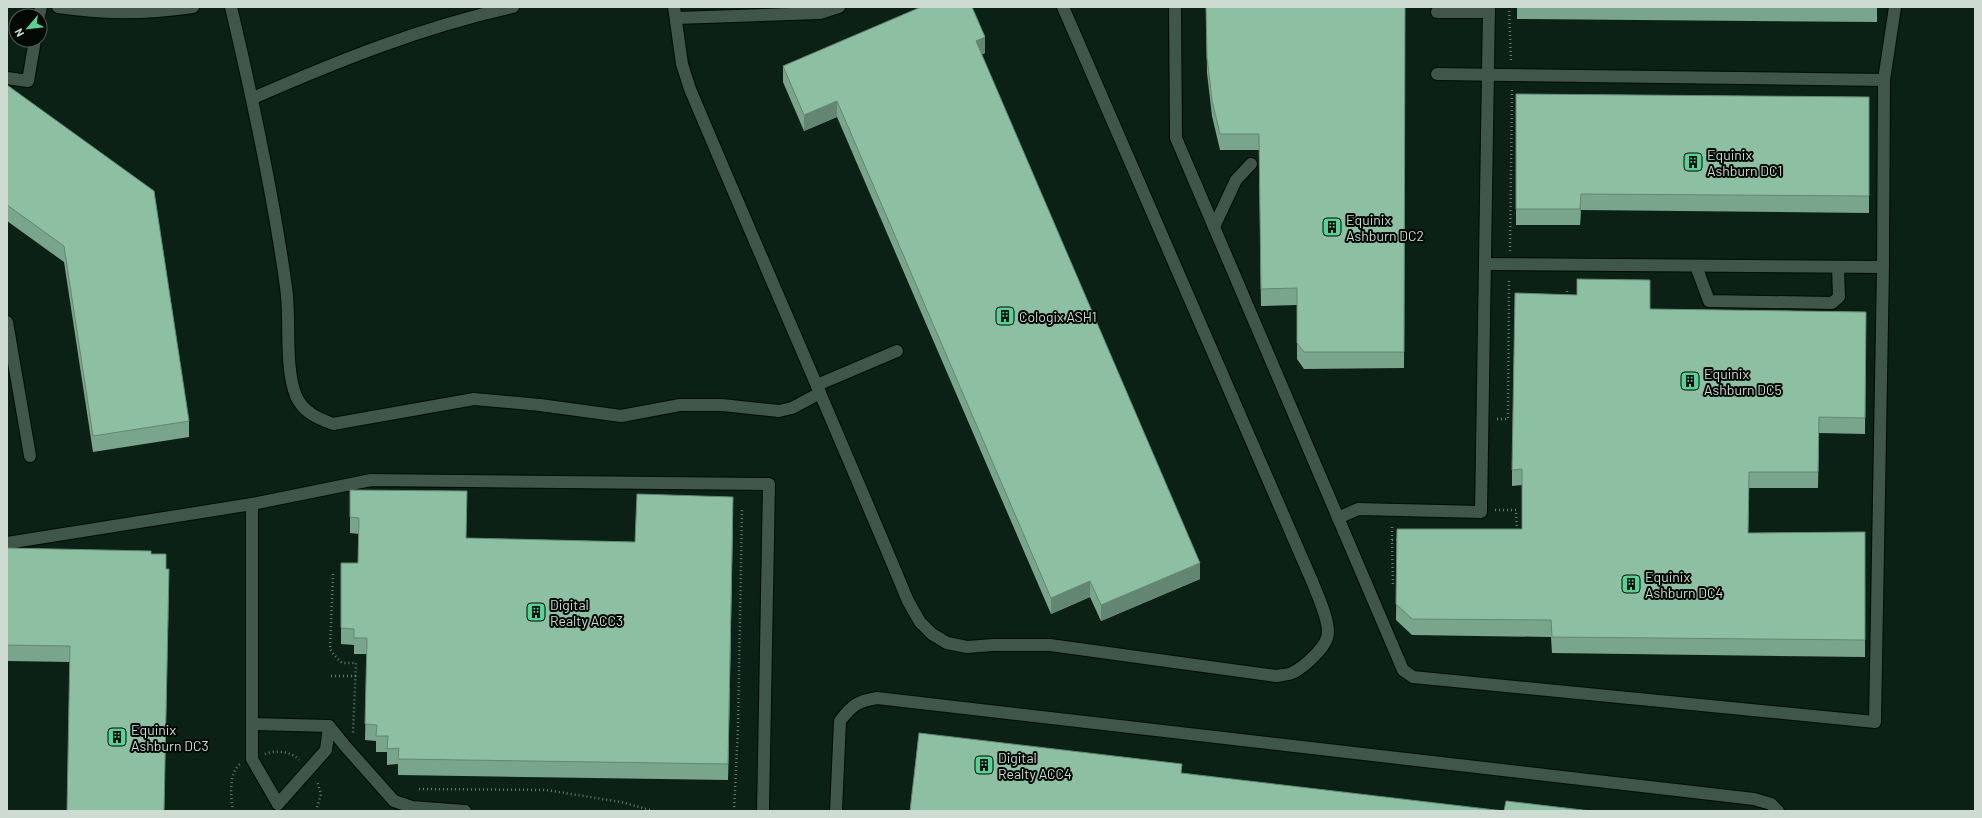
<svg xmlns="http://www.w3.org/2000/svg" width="1982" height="818" font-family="Barlow,sans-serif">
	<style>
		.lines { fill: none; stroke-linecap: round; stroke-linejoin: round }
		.minor-casing { stroke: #000a03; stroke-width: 14 }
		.path { stroke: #66796f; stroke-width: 2.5; stroke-dasharray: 1 3; stroke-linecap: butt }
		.minor { stroke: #3f5649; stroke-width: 12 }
		.wall { fill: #79a58c }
		.shaded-wall { fill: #638672 }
		.building { fill: #8dc0a3; stroke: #638672 }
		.labels { text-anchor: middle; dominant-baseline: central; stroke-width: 4; stroke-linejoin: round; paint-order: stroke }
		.poi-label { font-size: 14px; fill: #cddbd3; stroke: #020905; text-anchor: start }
	</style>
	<rect width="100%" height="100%" fill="#0b2116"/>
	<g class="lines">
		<defs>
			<g id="minor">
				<path d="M58,7C107,14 144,14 193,7"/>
				<path d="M231,7C253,100 273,193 286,287C291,320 284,366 296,396C303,412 317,418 333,424L474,399L540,405L621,416L680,405H722L779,411L792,408L820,393"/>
				<path d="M674,7L682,64L690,89C762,260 837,430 908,601L920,622L932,634L947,643L967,647L993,645H1050L1276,676C1281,675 1287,675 1292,673C1303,668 1323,650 1327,638C1332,625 1317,594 1312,581L1063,7"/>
				<path d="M1175,7L1176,138L1403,670L1413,677L1875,722L1883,267L1884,80L1895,7"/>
				<path d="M1437,12H1489"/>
				<path d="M39,16L41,7"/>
				<path d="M676,18L820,13L839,7"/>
				<path d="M1437,74L1884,80"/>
				<path d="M7,78L28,81L35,40"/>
				<path d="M253,98C338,61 422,27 513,7"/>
				<path d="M1214,227L1236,180L1251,164"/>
				<path d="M1485,264L1883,267"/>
				<path d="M1696,266L1709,301L1832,303L1839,297L1838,267"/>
				<path d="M7,322L30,456"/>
				<path d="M817,385L897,351"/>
				<path d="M252,504V759L278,804"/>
				<path d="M1338,518L1358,509L1481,512L1489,7"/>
				<path d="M7,543L252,504L371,480L769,484L763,811"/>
				<path d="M252,724L329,726L346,747L394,801L412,807L465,811"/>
				<path d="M278,804L326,750L329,726"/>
				<path d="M836,811L840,721C852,705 858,701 877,698L1754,799L1771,804L1778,811"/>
			</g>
		</defs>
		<use href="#minor" class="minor-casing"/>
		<g class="path">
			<path d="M1509,7L1511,62"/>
			<path d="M1510,251L1512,90"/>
			<path d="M1567,296V290"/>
			<path d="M1497,419H1508L1509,278"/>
			<path d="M1495,510H1516L1517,531"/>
			<path d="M1392,540V524"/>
			<path d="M333,574L330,649L334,655L342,663H356L353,733"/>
			<path d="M1393,584L1392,540H1399"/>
			<path d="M331,676H356"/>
			<path d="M265,754C275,750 292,751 299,760"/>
			<path d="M419,789L546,790L621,802L654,811"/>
			<path d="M233,811C231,798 228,774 240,764"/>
			<path d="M316,811L321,794L317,781"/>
			<path d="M734,811L738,728L742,510"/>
		</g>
		<use href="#minor" class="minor"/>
	</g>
	<g class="wall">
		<path d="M1206,7H1405L1404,368L1304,369L1297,359V305L1261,306L1259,150H1220L1212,116L1207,73Z"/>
		<path d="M1517,7H1877V22L1517,19Z"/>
		<path d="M985,53L981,55L1200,579L1101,621L1090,597L1051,614L837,117L804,131L783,82V66Z"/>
		<path d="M7,85L189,421V437L93,452L64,262L7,221Z"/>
		<path d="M1516,94L1869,97V213L1581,210L1580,225H1516Z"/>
		<path d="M1577,279L1650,309L1866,312L1865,434L1819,433L1818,488H1749L1748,533L1865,532V657L1552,653L1551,637L1412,635L1396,620L1397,529H1522V485L1512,486V470L1577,295Z"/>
		<path d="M350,490L466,538L635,542L733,513L728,780L398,775V764L387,765V752H376V741L365,740L367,654H354V645L341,644V563H358L359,534L350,533Z"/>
		<path d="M7,548L151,554L166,569L169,585L70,662L7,661Z"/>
	</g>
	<g class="shaded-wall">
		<path d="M985,37V53L976,57V41Z"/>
		<path d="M837,101V117L804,131V115Z"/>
		<path d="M1581,194V210L1580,225V209Z"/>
		<path d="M733,497V513L728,780V764Z"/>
		<path d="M1200,563V579L1101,621V605Z"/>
		<path d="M169,569V585L164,811Z"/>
		<path d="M1090,581V597L1051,614V598Z"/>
	</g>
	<g class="building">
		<path d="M921,7H972L985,37L976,41L1200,563L1101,605L1090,581L1051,598L837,101L804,115L783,66Z"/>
		<path d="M1206,7H1405L1404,352H1304L1297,343V288L1261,289L1259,134H1220L1212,100L1207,57Z"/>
		<path d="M7,85L154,191L189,421L93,436L64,246L7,205Z"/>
		<path d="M1516,94L1869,97V196L1581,194L1580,209H1516Z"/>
		<path d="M1577,279L1650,280V309L1866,312L1865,418L1819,417L1818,472H1749L1748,533L1865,532V640L1552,637L1551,620L1412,619L1396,604L1397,529H1522V469L1512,470L1515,293L1577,295Z"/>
		<path d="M350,490L467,491L466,538L635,542L637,494L733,497L728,764L398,759L399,748L387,749L388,736H376L377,725L365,724L367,638H354V629L341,628V563H358L359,518L350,517Z"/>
		<path d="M7,548L151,551V554H166V569H169L164,811H67L70,646L7,645Z"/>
		<path d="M919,733L1182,764L1181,773L1504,811H910Z"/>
		<path d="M1506,801L1591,811H1504Z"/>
	</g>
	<defs>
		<symbol id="building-square" viewBox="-11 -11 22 22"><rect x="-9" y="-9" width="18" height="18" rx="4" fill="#53d396" stroke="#020905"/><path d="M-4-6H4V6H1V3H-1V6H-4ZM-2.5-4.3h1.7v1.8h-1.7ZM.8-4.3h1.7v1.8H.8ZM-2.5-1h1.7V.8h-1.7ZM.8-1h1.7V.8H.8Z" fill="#111"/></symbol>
	</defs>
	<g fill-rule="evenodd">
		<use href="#building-square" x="1682" y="151" width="22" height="22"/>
		<use href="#building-square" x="1321" y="216" width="22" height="22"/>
		<use href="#building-square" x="994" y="305" width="22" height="22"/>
		<use href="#building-square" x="1679" y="370" width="22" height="22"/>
		<use href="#building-square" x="1620" y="573" width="22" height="22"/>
		<use href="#building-square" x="525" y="601" width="22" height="22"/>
		<use href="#building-square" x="106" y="726" width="22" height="22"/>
		<use href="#building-square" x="973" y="754" width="22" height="22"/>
	</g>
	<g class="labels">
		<g class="poi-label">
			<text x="1707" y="154">Equinix<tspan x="1707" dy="16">Ashburn DC1</tspan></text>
			<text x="1346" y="219">Equinix<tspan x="1346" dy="16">Ashburn DC2</tspan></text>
			<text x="1019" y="316">Cologix ASH1</text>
			<text x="1704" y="373">Equinix<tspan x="1704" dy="16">Ashburn DC5</tspan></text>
			<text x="1645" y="576">Equinix<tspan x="1645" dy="16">Ashburn DC4</tspan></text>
			<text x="550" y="604">Digital<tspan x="550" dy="16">Realty ACC3</tspan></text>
			<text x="131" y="729">Equinix<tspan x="131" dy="16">Ashburn DC3</tspan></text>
			<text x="998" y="757">Digital<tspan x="998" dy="16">Realty ACC4</tspan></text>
		</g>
	</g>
	<rect width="1982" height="818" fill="none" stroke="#cddbd3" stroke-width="16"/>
	<g transform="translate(28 28) rotate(242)"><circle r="19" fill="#020905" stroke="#535d57"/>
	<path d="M0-3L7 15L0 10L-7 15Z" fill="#53d396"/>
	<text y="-6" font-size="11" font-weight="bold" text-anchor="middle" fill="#cddbd3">N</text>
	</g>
</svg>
